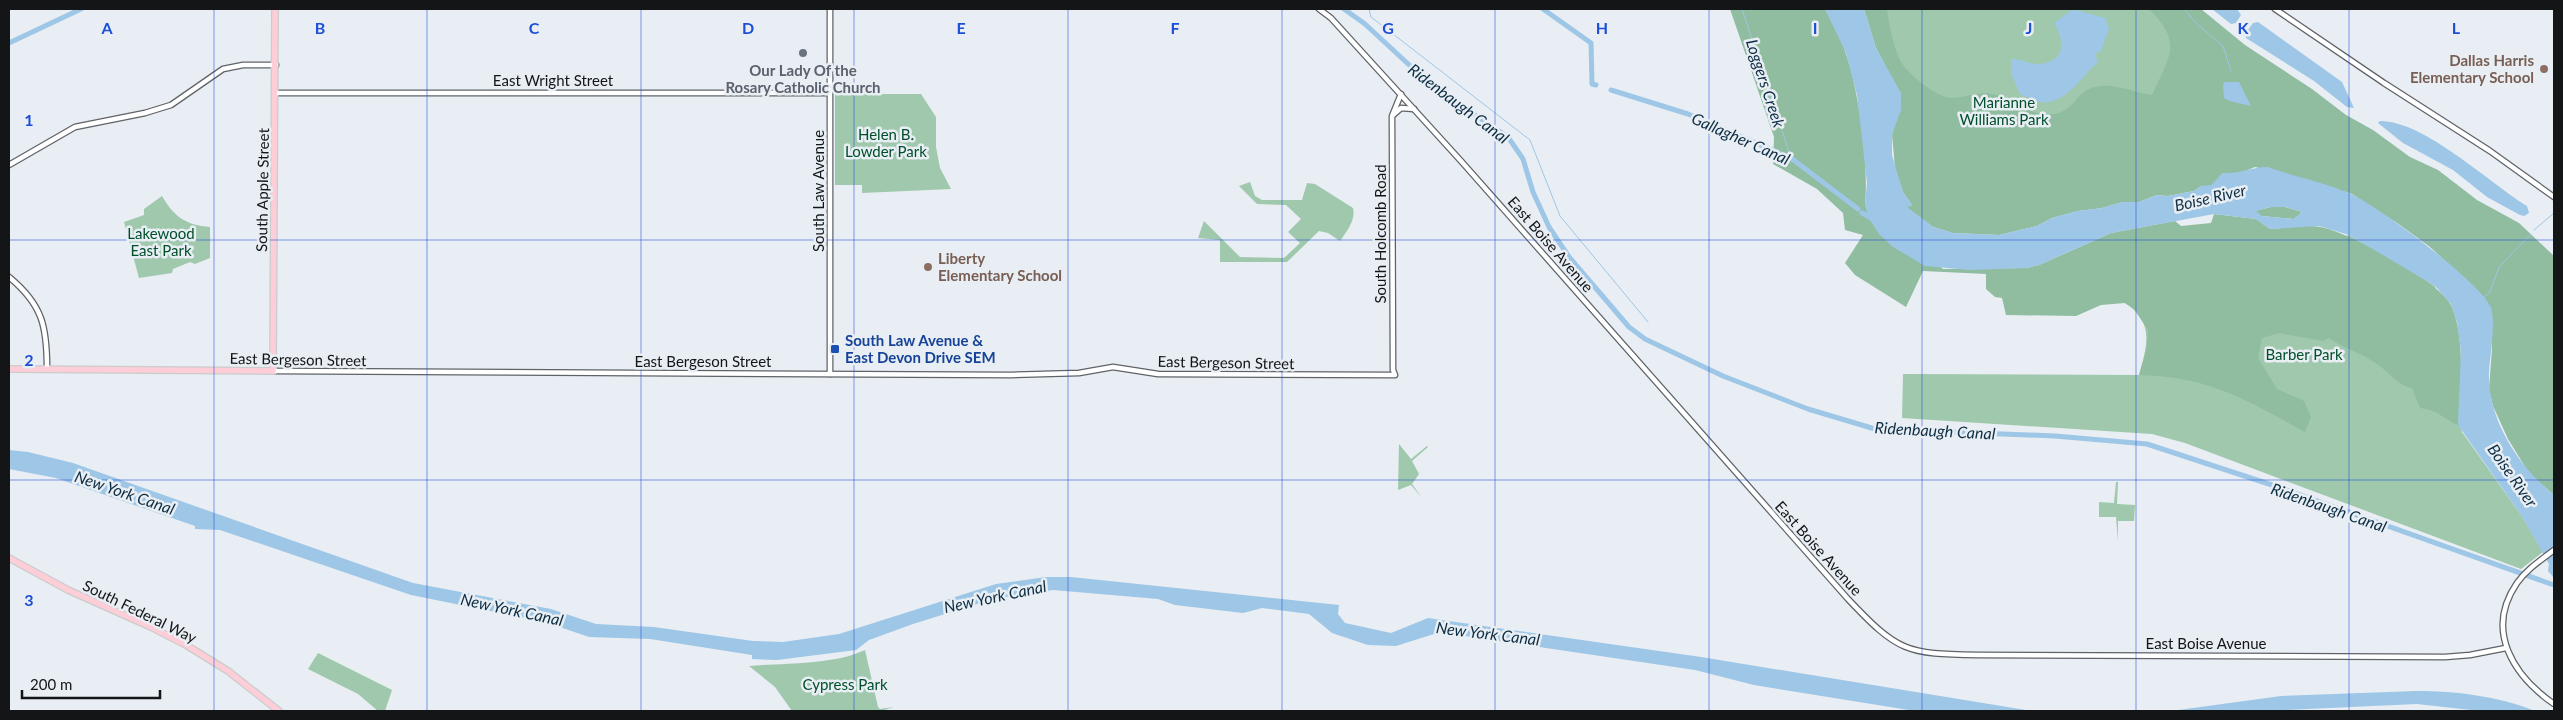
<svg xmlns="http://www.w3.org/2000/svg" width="2563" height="720" font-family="Lato,sans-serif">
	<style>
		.green { fill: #9fc8ac }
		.forest { fill: #90bc9f }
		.water { fill: #9ec6e6; fill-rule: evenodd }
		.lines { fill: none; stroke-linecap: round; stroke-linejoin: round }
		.stream { stroke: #9ec6e6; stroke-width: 1 }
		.canal { stroke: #9ec6e6; stroke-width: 5 }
		.minor-casing { stroke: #5f6368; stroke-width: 7 }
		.major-casing { stroke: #cbcccc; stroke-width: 8 }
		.minor { stroke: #fff; stroke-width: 4.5 }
		.major { stroke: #fdcdd8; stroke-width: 5.5 }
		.grid { fill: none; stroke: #1d4ed8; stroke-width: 1; stroke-opacity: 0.55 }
		.worship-dot { fill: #6b7280; stroke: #e8eef3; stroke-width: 2 }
		.education-dot { fill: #8d6e63; stroke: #e8eef3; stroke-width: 2 }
		.transit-dot { fill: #1a4fb4; stroke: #e8eef3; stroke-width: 2 }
		.labels { text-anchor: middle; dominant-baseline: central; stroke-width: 5; stroke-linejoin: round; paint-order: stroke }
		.education-label { font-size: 15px; font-weight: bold; fill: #785e54; stroke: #e8eef3; text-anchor: end }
		.worship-label { font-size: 15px; font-weight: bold; fill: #5b616d; stroke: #e8eef3 }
		.street-label { font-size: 15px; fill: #131517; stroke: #e8eef3 }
		.park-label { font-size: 15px; fill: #004f2a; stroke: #e8eef3 }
		.transit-label { font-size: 15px; font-weight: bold; fill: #164399; stroke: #e8eef3; text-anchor: start }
		.water-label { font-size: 16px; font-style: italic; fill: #0c2d43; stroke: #e8eef3 }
		.grid-label { font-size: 16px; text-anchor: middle; font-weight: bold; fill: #1d4ed8; stroke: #e8eef3; stroke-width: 5; stroke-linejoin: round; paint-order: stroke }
	</style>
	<rect width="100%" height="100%" fill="#e8eef3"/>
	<g class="green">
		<path d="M1870,9H2198L2245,69L1992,231Z"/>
		<path d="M835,94H921L936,117V147L940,168L951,189L862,193V185H835Z"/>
		<path d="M1250,182L1255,196L1262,200H1302L1307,183L1315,184L1353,208C1356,220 1347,231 1340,241L1328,233L1319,231L1287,262H1220V240L1198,238L1204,221L1240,257L1284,258L1300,243L1288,232L1301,219L1286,205L1257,204L1239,186Z"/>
		<path d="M162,196C174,217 186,225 210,227V258L195,264L190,262L173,269L172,273L139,278L124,222L144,215V209Z"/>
		<path d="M2349,235L2435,286L2462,432L2521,515L2543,552L2521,569L2185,443L2152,434L1902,418L1903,374L2139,375C2147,346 2155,322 2125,303Z"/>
		<path d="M1399,444L1411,459L1427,446L1428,447L1412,461L1419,474L1412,484L1422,498L1411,485L1398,490Z"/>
		<path d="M2116,482H2118L2117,504L2135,505L2134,521H2118V541L2116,517H2099V502L2114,503Z"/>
		<path d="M865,650L878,707L880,709L894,707L881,711H792L775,687L749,666C783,663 834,665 865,650Z"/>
		<path d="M318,653L392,690L385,711H378L358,694L308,669Z"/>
	</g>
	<g class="forest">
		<path d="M1730,9H1825C1832,23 1841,38 1846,54C1859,92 1869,165 1865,205L1943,269L2026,268L2039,265L2111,233L2175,221L2181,226L2211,223L2214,214L2256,219L2270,229C2286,228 2305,224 2320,227C2347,231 2442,282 2452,307C2466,343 2460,387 2458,425C2443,419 2439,410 2420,408L2412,388C2398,386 2389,372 2377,364C2362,353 2344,349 2329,338L2323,341L2279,333L2262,338L2258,358L2277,389L2304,401L2311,417L2305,432C2247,400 2208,376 2139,375L2147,348L2148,330L2134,309L2125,303L2101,305L2076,316L2006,315L2002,298L1995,297L1986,289V274L1923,271L1906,307L1855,275L1845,263L1863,235L1845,230L1843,213L1817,189L1773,164L1774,137Z"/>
		<path d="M1864,9H1887C1889,26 1893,45 1900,60C1906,73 1936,97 1951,98C1966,98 1980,90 1996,95C2014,101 2033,117 2053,114C2073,112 2074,96 2089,89C2108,80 2132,92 2152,95C2169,57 2184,43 2149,9H2201L2245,45L2312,89L2346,115L2373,130L2410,157L2438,170L2477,200L2519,223L2554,256V495L2529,473L2508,439L2493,406L2489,389L2492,349L2491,308L2479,292L2430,247L2397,223L2352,194L2309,180L2255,167L2238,174L2223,173L2211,186H2201L2194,191L2168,196L2157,195L2139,202H2123L2102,208L2078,211L2052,218L2037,226L1999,235L1953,233L1933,227L1906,207L1912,205L1903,192L1895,168L1892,135L1895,124L1884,63L1876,48Z"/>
		<path d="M2271,207H2285L2302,212L2294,219L2261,216L2255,211Z"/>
	</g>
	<g class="water">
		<path d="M1825,9H1864L1876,48L1901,93V110L1892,135V155L1903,192L1912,205L1907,207L1933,227L1953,233L1999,235L2037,226L2052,218L2078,211L2102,208L2123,202H2139L2157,195L2168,196L2194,191L2201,186L2211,185L2223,173C2239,174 2252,167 2268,167C2295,177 2324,182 2351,194C2376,205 2483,284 2491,308C2496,323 2490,356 2489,372C2487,419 2519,467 2554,495V578L2548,571L2549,564L2521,515L2458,425L2461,351L2457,322L2451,304L2435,286L2349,235L2319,226L2270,229L2256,219L2214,214L2111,233L2039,265L2026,268L1969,270L1925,266L1893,247L1879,234L1868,217L1865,205L1867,183L1857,95L1846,53ZM2271,207H2285L2302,212L2294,219L2262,216L2256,211Z"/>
		<path d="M2073,9L2105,18L2109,29L2101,51L2095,54L2098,62C2083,75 2065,105 2042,102C2035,101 2027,97 2020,94L2011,73V59C2021,58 2028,64 2037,64C2065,63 2066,42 2054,23Z"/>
		<path d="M2212,9H2237L2241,15L2236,23L2231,24Z"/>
		<path d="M2258,22L2342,82L2354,108L2347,107L2314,81L2246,38L2245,34L2253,23Z"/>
		<path d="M2225,82H2239L2251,106L2229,101L2224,98L2223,84Z"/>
		<path d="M2380,121C2425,121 2489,183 2527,206L2529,213L2524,216L2520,215L2487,197L2453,170L2403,143L2378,123Z"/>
		<path d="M9,450L28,452L73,463L413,583L551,609L596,624L654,627L753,641L783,642L839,634L996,584L1046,577H1071L1339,605L1338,614L1345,623L1391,633L1428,618L1701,657L2032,711H1915L1754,685L1695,670L1444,633H1437L1396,646L1368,645L1332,633L1309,614L1262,608L1243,613L1175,605L1158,599L1053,590L993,599L913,624L869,640L856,650L777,660L752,659V655L650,639L589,637L545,622L411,595L220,530L195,529V526L56,478L9,469Z"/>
		<path d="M2416,691C2455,691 2498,696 2535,711H2480L2417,704L2266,711H2171L2281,696Z"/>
	</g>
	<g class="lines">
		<g class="stream">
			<path d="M1369,9L1371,17L1530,140L1560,216L1648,322"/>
			<path d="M1742,9L1791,158"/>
			<path d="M2184,9L2198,25L2223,46L2231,71"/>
			<path d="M2534,230L2554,213"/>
			<path d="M2483,298L2490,292L2499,267L2531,234"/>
		</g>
		<g class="canal">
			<path d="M1344,9L1365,24L1433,87L1508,137L1523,159L1533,192L1549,227L1569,257L1629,327L1645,339L1723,376L1808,409L1875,429L2055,436L2147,444L2272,485L2554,585"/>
			<path d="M1543,9L1591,43L1592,84L1596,85"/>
			<path d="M9,43L81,9"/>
			<path d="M1611,90L1688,114L1791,158L1858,209"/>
			<path d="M1862,213L1873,219"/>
		</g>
		<defs>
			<g id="minor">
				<path d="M830,9V374"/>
				<path d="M1319,9L1331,18L1461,161L1848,599C1898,652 1906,654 1978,655L2445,657L2470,655L2506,648"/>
				<path d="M2275,9L2384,83L2490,151L2554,197"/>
				<path d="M276,93H830"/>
				<path d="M1393,115L1401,108L1414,109"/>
				<path d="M9,165L75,127L145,113L171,105L223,69L243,65H276"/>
				<path d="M9,277C43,305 47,327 47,369"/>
				<path d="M273,371L1011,375L1079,373L1113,367L1158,374L1395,375L1393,370L1392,116L1401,94"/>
				<path d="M2554,550C2541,560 2527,569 2517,583C2484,631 2514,676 2554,704"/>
			</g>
			<g id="major">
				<path d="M9,369L273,371L275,9"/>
				<path d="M9,558L68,590L151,627L186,645L228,671L279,711"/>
			</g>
		</defs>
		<use href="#minor" class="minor-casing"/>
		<use href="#major" class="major-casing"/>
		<use href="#minor" class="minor"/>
		<use href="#major" class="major"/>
	</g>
	<path class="grid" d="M214,9V711M427,9V711M641,9V711M854,9V711M1068,9V711M1282,9V711M1495,9V711M1709,9V711M1922,9V711M2136,9V711M2349,9V711M9,240H2554M9,480H2554"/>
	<circle class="worship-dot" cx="803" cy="53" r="5"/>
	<g class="education-dot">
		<circle cx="2544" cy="69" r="5"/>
		<circle cx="928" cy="267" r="5"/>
	</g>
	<rect class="transit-dot" x="830" y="344" width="10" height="10" rx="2.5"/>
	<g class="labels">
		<g class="education-label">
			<text x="2534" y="60">Dallas Harris<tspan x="2534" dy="17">Elementary School</tspan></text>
			<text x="938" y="258" text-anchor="start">Liberty<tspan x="938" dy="17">Elementary School</tspan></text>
		</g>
		<g class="worship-label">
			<text x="803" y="70">Our Lady Of the<tspan x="803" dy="17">Rosary Catholic Church</tspan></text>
		</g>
		<g class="street-label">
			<text x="553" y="80">East Wright Street</text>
			<text transform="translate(262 190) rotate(-89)">South Apple Street</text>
			<text transform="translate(818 191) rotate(-90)">South Law Avenue</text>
			<text transform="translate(1380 234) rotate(-90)">South Holcomb Road</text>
			<text transform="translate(1551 244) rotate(49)">East Boise Avenue</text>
			<text transform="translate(298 359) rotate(1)">East Bergeson Street</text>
			<text x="703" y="361">East Bergeson Street</text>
			<text transform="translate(1226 362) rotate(1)">East Bergeson Street</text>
			<text transform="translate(1819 548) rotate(48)">East Boise Avenue</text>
			<text transform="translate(140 611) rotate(26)">South Federal Way</text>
			<text x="2206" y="643">East Boise Avenue</text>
		</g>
		<g class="park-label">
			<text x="2004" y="102">Marianne<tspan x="2004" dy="17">Williams Park</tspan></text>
			<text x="886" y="134">Helen B.<tspan x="886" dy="17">Lowder Park</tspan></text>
			<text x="161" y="233">Lakewood<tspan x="161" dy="17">East Park</tspan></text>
			<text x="2304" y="354">Barber Park</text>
			<text x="845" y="684">Cypress Park</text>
		</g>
		<g class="transit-label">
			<text x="845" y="340">South Law Avenue &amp;<tspan x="845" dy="17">East Devon Drive SEM</tspan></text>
		</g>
		<g class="water-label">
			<text transform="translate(1766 83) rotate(72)">Loggers Creek</text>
			<text transform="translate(1459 103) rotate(37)">Ridenbaugh Canal</text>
			<text transform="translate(1741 138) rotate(24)">Gallagher Canal</text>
			<text transform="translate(2210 197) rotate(-13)">Boise River</text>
			<text transform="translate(1935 430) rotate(3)">Ridenbaugh Canal</text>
			<text transform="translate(2513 475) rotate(55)">Boise River</text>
			<text transform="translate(125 492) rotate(19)">New York Canal</text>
			<text transform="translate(2329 507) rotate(19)">Ridenbaugh Canal</text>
			<text transform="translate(995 596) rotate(-12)">New York Canal</text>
			<text transform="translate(512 609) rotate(12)">New York Canal</text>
			<text transform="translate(1488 633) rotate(7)">New York Canal</text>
		</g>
	</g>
	<g class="grid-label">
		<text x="107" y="34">A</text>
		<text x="320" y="34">B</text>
		<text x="534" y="34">C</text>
		<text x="748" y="34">D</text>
		<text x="961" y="34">E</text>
		<text x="1175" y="34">F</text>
		<text x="1388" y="34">G</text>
		<text x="1602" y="34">H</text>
		<text x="1815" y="34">I</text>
		<text x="2029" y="34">J</text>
		<text x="2243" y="34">K</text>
		<text x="2456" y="34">L</text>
		<text x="29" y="126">1</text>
		<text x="29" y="366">2</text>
		<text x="29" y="606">3</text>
	</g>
	<rect width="2563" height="720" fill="none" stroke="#131517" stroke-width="20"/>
	<path d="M22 690v8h138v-8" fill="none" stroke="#131517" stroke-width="2.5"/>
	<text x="30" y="690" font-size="15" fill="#131517" stroke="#e8eef3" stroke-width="4" paint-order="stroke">200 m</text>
</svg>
